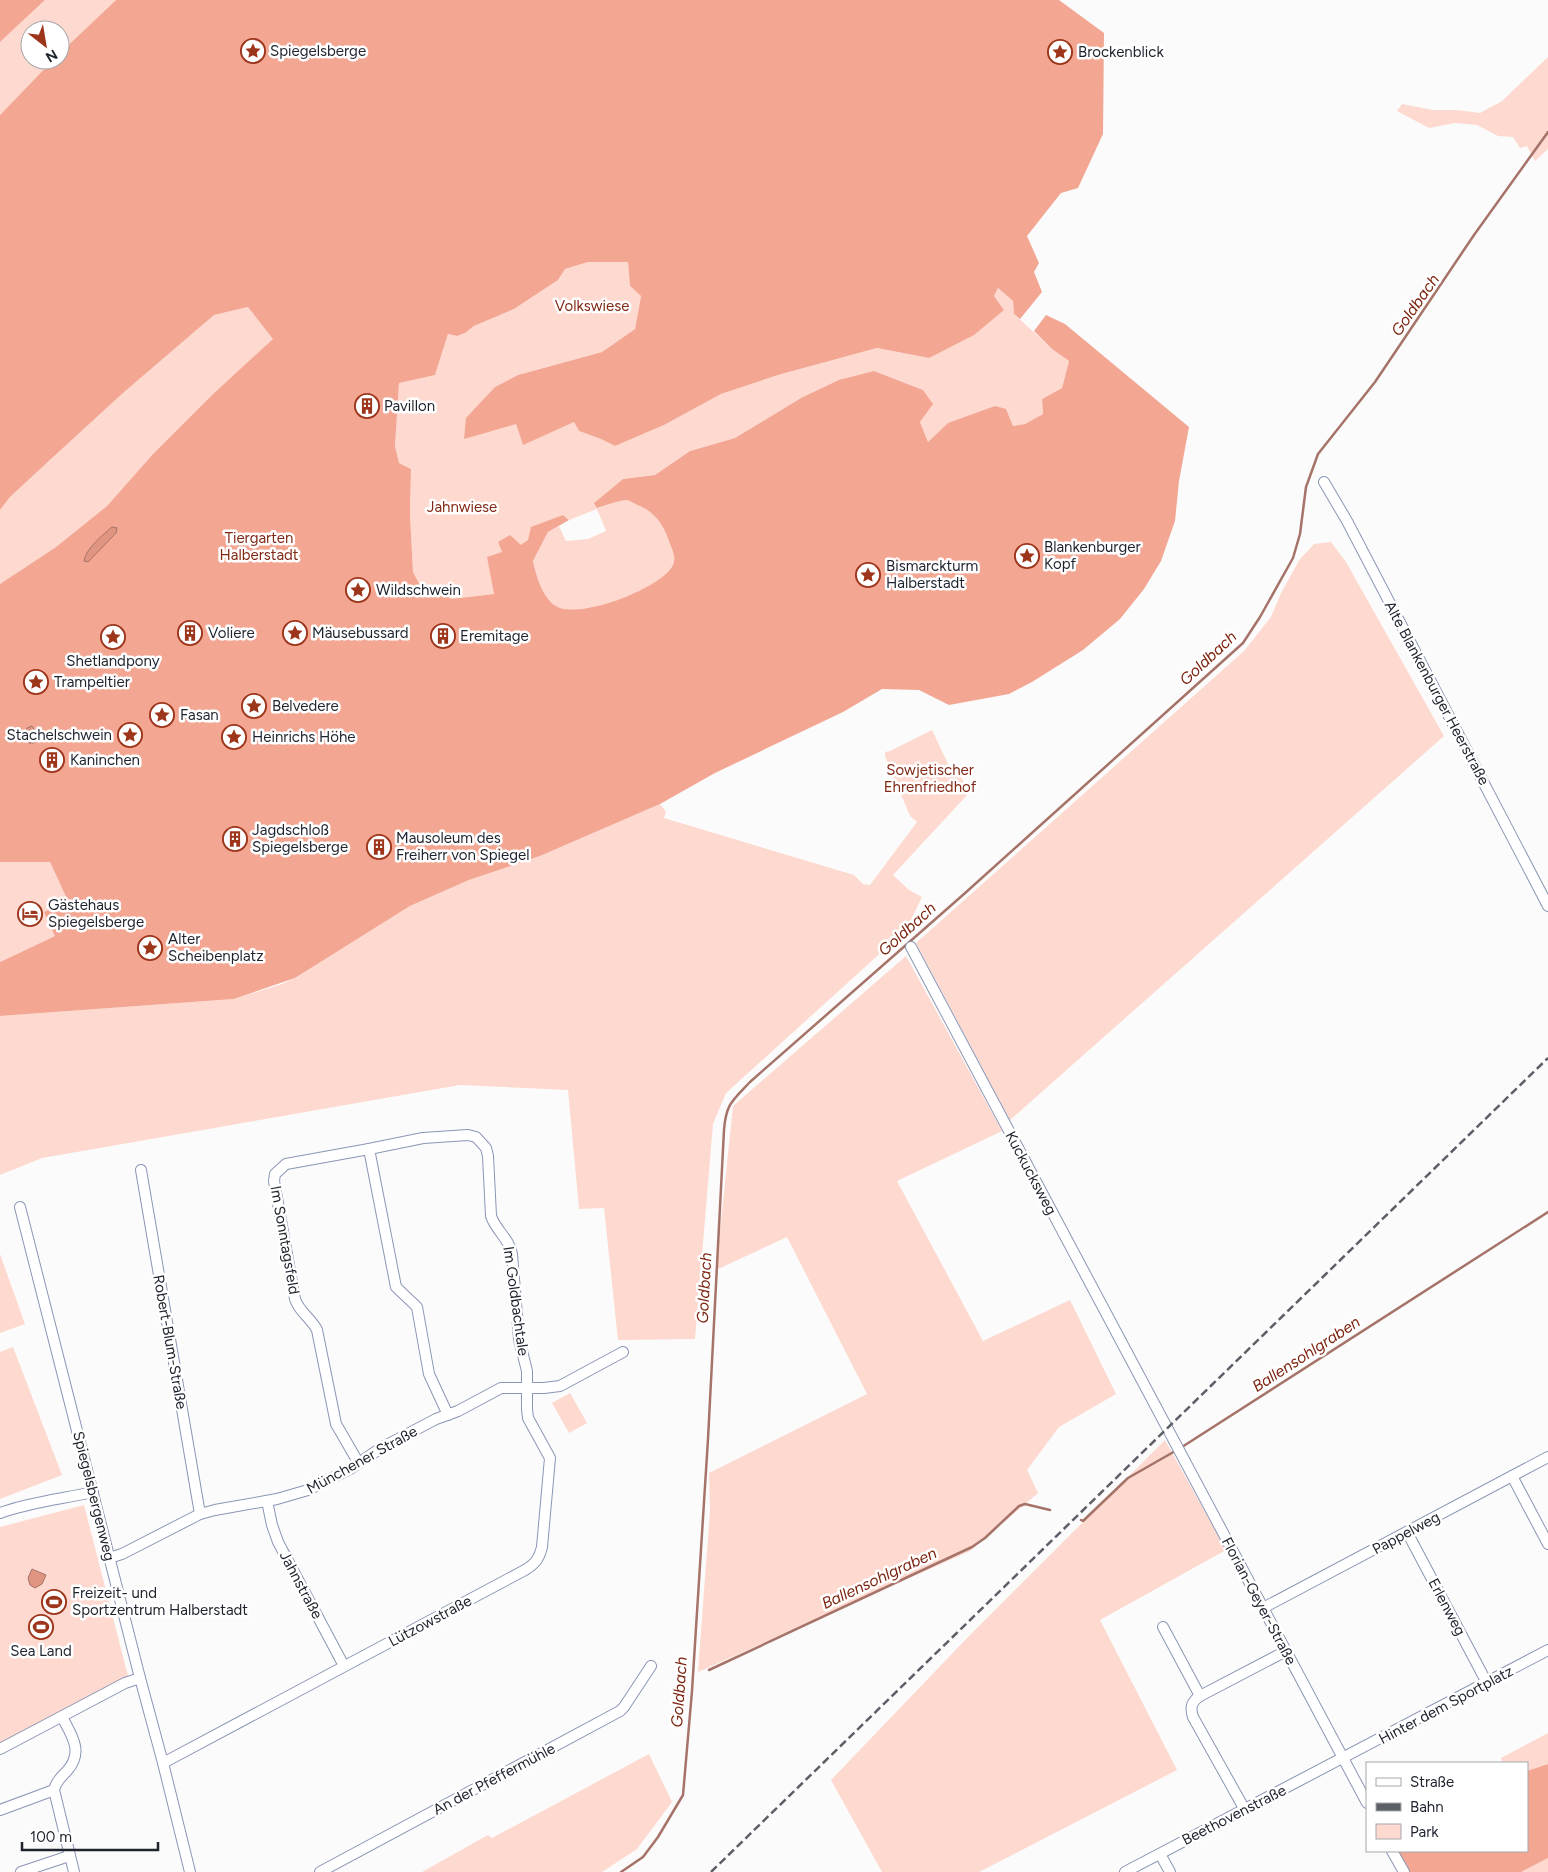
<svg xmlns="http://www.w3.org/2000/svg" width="1548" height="1872" font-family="Figtree,sans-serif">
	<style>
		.green { fill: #fed9d0 }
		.forest { fill: #f3a793 }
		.water { fill: #e09582; stroke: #a67369 }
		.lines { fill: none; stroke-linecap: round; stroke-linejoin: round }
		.stream { stroke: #a67369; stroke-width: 2.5 }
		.minor-casing { stroke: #8a96b4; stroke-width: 12 }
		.minor { stroke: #fff; stroke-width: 10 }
		.rail { stroke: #5c5f67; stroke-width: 2.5; stroke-dasharray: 8 4; stroke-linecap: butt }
		.labels { text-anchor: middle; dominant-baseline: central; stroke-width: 5; stroke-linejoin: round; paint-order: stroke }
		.poi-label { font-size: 15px; fill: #1e232e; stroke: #fff; text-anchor: start }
		.park-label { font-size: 15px; fill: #812914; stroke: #fff }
		.street-label { font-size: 15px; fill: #1e232e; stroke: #fff }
		.water-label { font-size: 16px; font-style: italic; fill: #7c240f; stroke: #fff }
	</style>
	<rect width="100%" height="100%" fill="#fbfbfb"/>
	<g class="green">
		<path d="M45,0H116L60,53V30H30V60H53L0,115V42Z"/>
		<path d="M1548,57V149L1535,161L1527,146L1520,148L1513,137L1498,136L1477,125L1455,123L1429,128L1397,111L1402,104L1433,110H1457L1480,113L1502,101Z"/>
		<path d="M628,261L630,286L641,296L635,329L602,352L518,375L495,387L516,424L523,444L574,422L579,431L601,439L615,446L664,425L721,394L778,375L877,348L929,358L1004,310L994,296L998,288L1013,301L1014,314L1052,349L1069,361L1062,388L1042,399L1043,414L1025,424L1013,426L1006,409L948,423L928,442L920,422L932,404L923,390L874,371L801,398L735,438L690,451L655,475L623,479L594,503L598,508C606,506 619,499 627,500C630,501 634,503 637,505C656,512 664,526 670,544C673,551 676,558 673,566C663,588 575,623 553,605C542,596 536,574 533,561L548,532L559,526L566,541L588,539L606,531L597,509L569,520L563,515L521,546L498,542L502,552L491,576L494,594L451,599L444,593H435L421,587L413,572L410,514L411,469L399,463L395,446L399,382L435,375L448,334L457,336L465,333L474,326L514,309L558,280L565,269L588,262Z"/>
		<path d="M248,307L274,339L212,395L153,454L107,506L56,547L0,584V510L10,497L123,393L214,315Z"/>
		<path d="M1331,542L1346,562L1444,736L1010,1120L916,943L1244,651L1271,617L1281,593L1300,559L1314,544Z"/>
		<path d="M932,730L950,768L955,765L969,793L893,875L909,890L922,897L909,924L896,939L726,1093L713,1124L695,1339L618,1340L604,1208L579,1209L568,1090L460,1085L42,1158L0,1175V1016L234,999L282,984L295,978L410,906L469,880L540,856L660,804L666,812L664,818L854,875L863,884L870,885L917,822L910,816L885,756V752L890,751Z"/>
		<path d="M0,862H50L68,901L55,936L0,962Z"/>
		<path d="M906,956L1002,1131L897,1181L983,1341L1070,1300L1116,1394L1059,1427L1027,1470L1038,1493L970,1551L698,1672L710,1510L709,1473L867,1394L787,1237L716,1270L733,1106Z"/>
		<path d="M0,1254L25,1324L0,1333Z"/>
		<path d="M13,1347L62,1475L0,1499V1352Z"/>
		<path d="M570,1393L587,1423L569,1433L552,1403Z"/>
		<path d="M1165,1440L1226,1550L1100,1620L1177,1770L979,1872H882L831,1780L969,1636Z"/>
		<path d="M84,1505L128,1676L0,1745V1527Z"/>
		<path d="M1548,1733V1764L1527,1771V1763H1503L1501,1758Z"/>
		<path d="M649,1754L672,1802L637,1849L602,1872H422L488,1835L492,1838Z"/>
		<path d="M1548,1858V1872H1521Z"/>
	</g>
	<g class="forest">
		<path d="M0,0H45L0,42Z"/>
		<path d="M116,0H1059L1104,33L1103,134L1078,188L1061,193L1027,236L1039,263L1034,272L1042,292L1020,319L1014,314L1013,301L998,288L994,296L1004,310L974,335L929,358L877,348L778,375L721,394L664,425L615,446L601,439L579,431L574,422L523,445L516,424L464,439L466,418L495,387L518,375L602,352L635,329L641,296L630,286L628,262H588L565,269L558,280L514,309L474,326L465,333L457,336L448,334L435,375L399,383L395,446L399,463L411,469L410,514L413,572L421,587L435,593H444L451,599L494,594L487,557L502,552L498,542L510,535L521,545L528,540L531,527L563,515L569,520L548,532L533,561C536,575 542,596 554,605C575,622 663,588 673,565C676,558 673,551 670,544C664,526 656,512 637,505C634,503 630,501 627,500C620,500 604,506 597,508L594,503L623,479L655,475L690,451L735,438L801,398L839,380L874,371L923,390L933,404L920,422L928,442L948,423L995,406L1006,409L1013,426L1025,424L1043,414L1042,399L1062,388L1069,361L1052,349L1034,331L1046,315L1065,324L1189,427L1179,481L1175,521L1161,561L1144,589L1120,619L1083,650L1032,682L1009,694L949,705L919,690L882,689L843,712L715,773L660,804L540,856L469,880L410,906L295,978L234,999L0,1016V962L55,936L44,912L68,901L50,862H0V584L56,547L107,506L153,454L212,395L273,339L248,307L214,315L123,393L50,460L10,497L0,510V115L53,60H60V53Z"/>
		<path d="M1548,1764V1858L1521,1872H1409L1398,1851H1527V1771Z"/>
	</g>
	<g class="water">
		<path d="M112,527L117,528L116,533L88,562L84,561C86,548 103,535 112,527Z"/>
		<path d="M32,726L38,737L34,743H29L24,736L27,728Z"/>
		<path d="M32,1569L46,1575L42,1584L35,1588L30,1585L28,1578Z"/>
	</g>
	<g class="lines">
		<g class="stream">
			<path d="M1182,1447L1548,1212"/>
			<path d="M1081,1520L1083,1521L1128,1478L1177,1450"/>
			<path d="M709,1670L972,1547L985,1538L1019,1506L1025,1504L1050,1510"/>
			<path d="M621,1872L643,1857L658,1837L683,1795L692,1691L708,1439L724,1130C726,1104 732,1101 750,1082L964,894L1243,643L1260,617L1293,558L1300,534L1306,487L1318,454L1375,382L1474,235L1548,132"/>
		</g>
		<defs>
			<g id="minor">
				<path d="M1324,482L1347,521L1548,906"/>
				<path d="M911,947L1367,1803"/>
				<path d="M141,1170L200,1514"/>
				<path d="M20,1207L140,1678L163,1763L190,1872"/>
				<path d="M358,1462L336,1424L317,1330C311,1318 299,1312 295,1299L274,1181L275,1174L286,1164L369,1149L396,1287L417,1307L429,1374L448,1415"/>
				<path d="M1512,1476L1548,1544"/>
				<path d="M267,1501L272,1525L278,1542L344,1666"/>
				<path d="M0,1513C30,1502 62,1499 93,1492"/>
				<path d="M1407,1532L1487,1683"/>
				<path d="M109,1558L122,1554L200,1514L215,1510L277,1499L308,1490L350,1469L381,1448L436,1419L458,1411L501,1388H544L560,1386L623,1352"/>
				<path d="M1263,1608L1548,1457"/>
				<path d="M1163,1627L1200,1696"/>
				<path d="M62,1717C72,1736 84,1752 67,1771C61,1777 56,1782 54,1790L74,1872"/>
				<path d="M0,1749L125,1683L140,1678"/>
				<path d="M163,1763L525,1570C535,1564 539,1559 542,1547L550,1458L528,1418L527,1409V1371L519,1339L512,1254C509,1238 496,1231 491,1216L488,1156L486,1148L476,1137L468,1135L423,1138L369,1149"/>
				<path d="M0,1810L54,1790"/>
				<path d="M1245,1810L1193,1717C1190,1708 1191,1702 1200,1696L1286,1651"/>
				<path d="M1392,1851L1404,1872"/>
				<path d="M1160,1854L1170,1872"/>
				<path d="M21,1872L69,1856"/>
				<path d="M320,1872L620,1711L624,1707L651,1666"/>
				<path d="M1125,1872L1548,1650"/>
			</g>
		</defs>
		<use href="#minor" class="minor-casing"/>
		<use href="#minor" class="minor"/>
		<path class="rail" d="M711,1872L1548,1058"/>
	</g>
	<defs>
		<symbol id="sight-ring" viewBox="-11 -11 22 22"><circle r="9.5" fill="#fff" stroke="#9d351b" stroke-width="1.5"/><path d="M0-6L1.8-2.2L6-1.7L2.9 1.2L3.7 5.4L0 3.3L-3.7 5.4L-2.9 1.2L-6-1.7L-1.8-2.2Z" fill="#9d351b"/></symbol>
		<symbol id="building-ring" viewBox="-11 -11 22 22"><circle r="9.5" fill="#fff" stroke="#9d351b" stroke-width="1.5"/><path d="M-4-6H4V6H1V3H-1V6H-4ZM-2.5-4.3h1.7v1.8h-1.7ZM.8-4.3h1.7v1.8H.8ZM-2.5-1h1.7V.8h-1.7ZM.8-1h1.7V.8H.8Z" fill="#9d351b"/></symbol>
		<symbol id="hotel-ring" viewBox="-11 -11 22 22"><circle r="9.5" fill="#fff" stroke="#9d351b" stroke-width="1.5"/><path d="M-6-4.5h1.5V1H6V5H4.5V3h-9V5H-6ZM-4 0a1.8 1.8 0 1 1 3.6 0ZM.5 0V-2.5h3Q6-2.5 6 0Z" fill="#9d351b"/></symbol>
		<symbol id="stadium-ring" viewBox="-11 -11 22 22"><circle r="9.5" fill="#fff" stroke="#9d351b" stroke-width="1.5"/><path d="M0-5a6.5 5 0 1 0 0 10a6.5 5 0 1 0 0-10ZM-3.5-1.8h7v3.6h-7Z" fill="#9d351b"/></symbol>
	</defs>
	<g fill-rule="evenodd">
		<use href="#sight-ring" x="239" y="37" width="28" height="28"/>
		<use href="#sight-ring" x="1046" y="38" width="28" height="28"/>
		<use href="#building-ring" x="353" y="392" width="28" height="28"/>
		<use href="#sight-ring" x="1013" y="542" width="28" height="28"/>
		<use href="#sight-ring" x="854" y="561" width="28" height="28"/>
		<use href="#sight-ring" x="344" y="576" width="28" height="28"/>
		<use href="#building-ring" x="176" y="619" width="28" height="28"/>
		<use href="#sight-ring" x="281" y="619" width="28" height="28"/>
		<use href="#building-ring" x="429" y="622" width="28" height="28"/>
		<use href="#sight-ring" x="99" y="623" width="28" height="28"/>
		<use href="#sight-ring" x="22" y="668" width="28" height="28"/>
		<use href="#sight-ring" x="240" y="692" width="28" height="28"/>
		<use href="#sight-ring" x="148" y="701" width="28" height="28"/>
		<use href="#sight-ring" x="116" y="721" width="28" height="28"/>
		<use href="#sight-ring" x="220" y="723" width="28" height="28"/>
		<use href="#building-ring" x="38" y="746" width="28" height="28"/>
		<use href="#building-ring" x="221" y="825" width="28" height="28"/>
		<use href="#building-ring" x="365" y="833" width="28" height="28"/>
		<use href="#hotel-ring" x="16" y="900" width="28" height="28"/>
		<use href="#sight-ring" x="136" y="934" width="28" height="28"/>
		<use href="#stadium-ring" x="40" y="1588" width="28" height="28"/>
		<use href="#stadium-ring" x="27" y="1613" width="28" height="28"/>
	</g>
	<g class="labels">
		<g class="poi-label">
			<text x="270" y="51">Spiegelsberge</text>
			<text x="1078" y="52">Brockenblick</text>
			<text x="384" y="406">Pavillon</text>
			<text x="1044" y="547">Blankenburger<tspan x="1044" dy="17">Kopf</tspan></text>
			<text x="886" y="566">Bismarckturm<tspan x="886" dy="17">Halberstadt</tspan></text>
			<text x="376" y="590">Wildschwein</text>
			<text x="208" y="633">Voliere</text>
			<text x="312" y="633">Mäusebussard</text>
			<text x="460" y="636">Eremitage</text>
			<text x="113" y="661" text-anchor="middle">Shetlandpony</text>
			<text x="54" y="682">Trampeltier</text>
			<text x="272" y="706">Belvedere</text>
			<text x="180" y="715">Fasan</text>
			<text x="112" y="735" text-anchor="end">Stachelschwein</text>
			<text x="252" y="737">Heinrichs Höhe</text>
			<text x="70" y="760">Kaninchen</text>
			<text x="252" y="830">Jagdschloß<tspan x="252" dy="17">Spiegelsberge</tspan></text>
			<text x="396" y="838">Mausoleum des<tspan x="396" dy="17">Freiherr von Spiegel</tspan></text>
			<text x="48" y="905">Gästehaus<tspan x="48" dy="17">Spiegelsberge</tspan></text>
			<text x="168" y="939">Alter<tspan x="168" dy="17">Scheibenplatz</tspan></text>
			<text x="72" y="1593">Freizeit- und<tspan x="72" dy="17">Sportzentrum Halberstadt</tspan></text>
			<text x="41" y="1651" text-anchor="middle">Sea Land</text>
		</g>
		<g class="park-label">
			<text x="592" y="306">Volkswiese</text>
			<text x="462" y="507">Jahnwiese</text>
			<text x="259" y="538">Tiergarten<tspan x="259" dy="17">Halberstadt</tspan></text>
			<text x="930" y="770">Sowjetischer<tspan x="930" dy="17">Ehrenfriedhof</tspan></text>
		</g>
		<g class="street-label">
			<text transform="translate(1437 693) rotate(62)">Alte Blankenburger Heerstraße</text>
			<text transform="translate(1031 1173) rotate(62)">Kuckucksweg</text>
			<text transform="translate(285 1240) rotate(80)">Im Sonntagsfeld</text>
			<text transform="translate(516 1301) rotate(82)">Im Goldbachtale</text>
			<text transform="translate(170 1342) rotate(80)">Robert-Blum-Straße</text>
			<text transform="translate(362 1460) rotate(-29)">Münchener Straße</text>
			<text transform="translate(94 1496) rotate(76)">Spiegelsbergenweg</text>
			<text transform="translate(1406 1533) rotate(-28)">Pappelweg</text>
			<text transform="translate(301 1585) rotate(62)">Jahnstraße</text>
			<text transform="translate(1259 1601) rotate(62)">Florian-Geyer-Straße</text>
			<text transform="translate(1447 1607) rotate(62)">Erlenweg</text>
			<text transform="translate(430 1621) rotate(-28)">Lützowstraße</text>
			<text transform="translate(1446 1705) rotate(-28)">Hinter dem Sportplatz</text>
			<text transform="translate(494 1779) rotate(-28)">An der Pfeffermühle</text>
			<text transform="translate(1234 1815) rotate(-27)">Beethovenstraße</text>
		</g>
		<g class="water-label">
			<text transform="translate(1415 305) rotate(-55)">Goldbach</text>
			<text transform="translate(1208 658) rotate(-43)">Goldbach</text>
			<text transform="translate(907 929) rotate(-42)">Goldbach</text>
			<text transform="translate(704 1288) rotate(-87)">Goldbach</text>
			<text transform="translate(1306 1354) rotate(-33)">Ballensohlgraben</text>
			<text transform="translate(879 1578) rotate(-25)">Ballensohlgraben</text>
			<text transform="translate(679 1692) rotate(-86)">Goldbach</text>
		</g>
	</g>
	<rect x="1366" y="1762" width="162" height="90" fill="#ffffff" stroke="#a5a7ab"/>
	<rect x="1376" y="1778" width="25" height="8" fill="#ffffff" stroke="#a5a7ab"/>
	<text x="1410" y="1787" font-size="15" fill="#1e232e">Straße</text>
	<rect x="1376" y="1803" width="25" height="8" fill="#5c5f67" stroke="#a5a7ab"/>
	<text x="1410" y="1812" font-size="15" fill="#1e232e">Bahn</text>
	<rect x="1376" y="1824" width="25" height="15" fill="#fed9d0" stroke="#a5a7ab"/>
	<text x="1410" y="1837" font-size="15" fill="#1e232e">Park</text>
	<g transform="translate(45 45) rotate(149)"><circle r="24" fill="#ffffff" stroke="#a5a7ab"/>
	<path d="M0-4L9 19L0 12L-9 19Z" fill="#9d351b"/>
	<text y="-8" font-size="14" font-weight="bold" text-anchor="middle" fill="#1e232e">N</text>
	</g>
	<path d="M22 1842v8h136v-8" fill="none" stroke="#1e232e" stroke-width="2.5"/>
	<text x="30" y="1842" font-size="15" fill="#1e232e" stroke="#ffffff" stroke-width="4" paint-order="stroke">100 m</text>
</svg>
